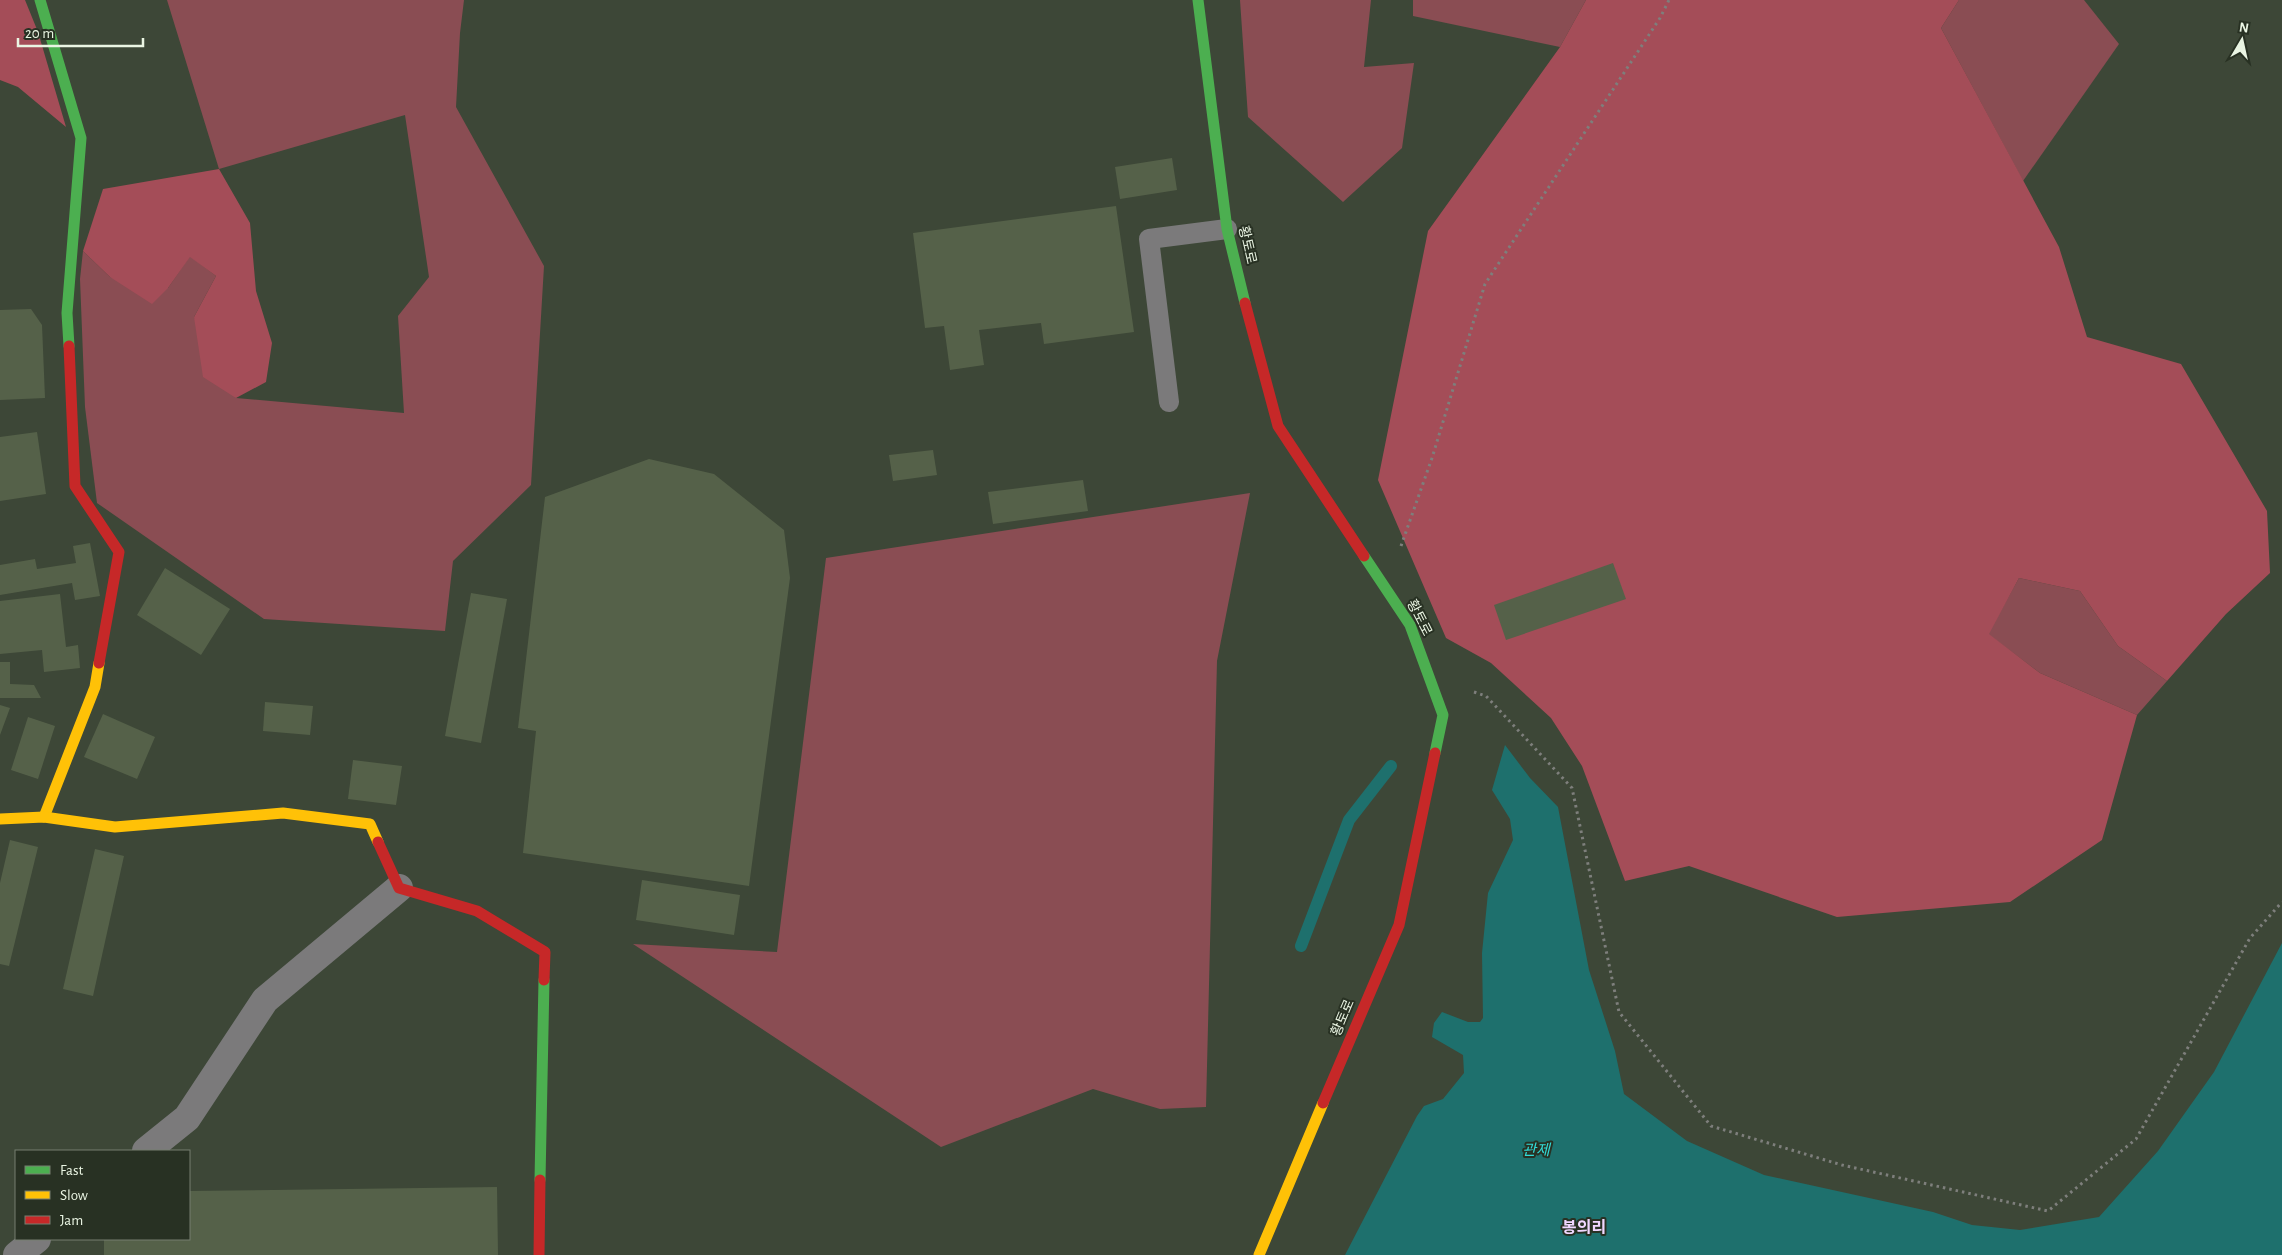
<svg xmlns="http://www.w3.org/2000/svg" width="2282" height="1255" font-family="'Alegreya Sans','Noto Sans KR',sans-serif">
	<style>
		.green { fill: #8a4d53 }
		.forest { fill: #a44d58 }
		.water { fill: #1e706d }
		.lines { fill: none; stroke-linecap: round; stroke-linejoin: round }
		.stream { stroke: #1e706d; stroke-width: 12 }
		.building { fill: #556149 }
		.path { stroke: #7e7f7c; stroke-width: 3; stroke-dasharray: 2.5 4; stroke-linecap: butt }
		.lane { stroke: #7b7a7b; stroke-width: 20 }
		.street { stroke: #7b7a7b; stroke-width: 28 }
		.fast { stroke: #4caf50; stroke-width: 11 }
		.slow { stroke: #ffc107; stroke-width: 11 }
		.jam { stroke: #c62828; stroke-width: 11 }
		.labels { text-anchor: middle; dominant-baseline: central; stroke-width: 4; stroke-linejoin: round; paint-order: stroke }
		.street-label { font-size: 14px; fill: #eaf5e3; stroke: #283123 }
		.water-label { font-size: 15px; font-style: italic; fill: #31dbd8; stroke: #283123 }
		.quarter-label { font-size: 16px; font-weight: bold; fill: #f0d7ff; stroke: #283123 }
	</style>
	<rect width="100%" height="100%" fill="#3d4737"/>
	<g class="green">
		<path d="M167,0H464L460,33L456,107L544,266L531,485L453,561L445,631L264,619L97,503L85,407L80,279L83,251L110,277L168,288L190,256L216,276L194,317L236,398L404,413L398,316L429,277L405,115L219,169Z"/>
		<path d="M1240,0H1371L1364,67L1414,63L1402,148L1343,202L1248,117Z"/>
		<path d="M1413,0H1586L1560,47L1413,16Z"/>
		<path d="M1959,0H2084L2119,44L2023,181L1941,28Z"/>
		<path d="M1250,493L1217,661L1206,1107L1160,1109L1093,1089L941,1147L633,944L777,952L826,558Z"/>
		<path d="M2019,578L2080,591L2118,646L2167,681L2137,715L2040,673L1988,634Z"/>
	</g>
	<g class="forest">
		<path d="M0,0H25L38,32L66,127L18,87L0,80Z"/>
		<path d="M1586,0H1959L1941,28L2059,247L2087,337L2181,364L2267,511L2270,573L2226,614L2167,681L2118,646L2080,591L2019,578L1989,634L2040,673L2137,715L2102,840L2010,902L1837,917L1689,866L1625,881L1582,766L1551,718L1491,663L1446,638L1378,480L1428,231L1560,47Z"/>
		<path d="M219,169L250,223L256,291L272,343L266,382L236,398L203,377L194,317L216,276L190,257L168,288L152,304L110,277L83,251L103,189Z"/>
	</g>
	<path class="water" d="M1505,745L1530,778L1558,807L1589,970L1615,1051L1624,1094L1687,1141L1764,1175L1933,1212L1972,1225L2020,1230L2099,1217L2158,1151L2214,1072L2282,943V1255H1345L1417,1116L1424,1106L1443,1099L1464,1073L1463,1055L1432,1037L1434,1023L1442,1012L1468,1022H1480L1483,1018L1482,953L1488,893L1513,840L1510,819L1492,790Z"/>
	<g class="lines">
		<path class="stream" d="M1301,946L1349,820L1391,766"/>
	</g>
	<g class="building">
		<path d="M1172,158L1177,190L1120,199L1115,167Z"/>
		<path d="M1116,206L1134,332L1044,344L1041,323L979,330L984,365L950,370L944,326L925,328L913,233Z"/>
		<path d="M31,309L42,325L45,398L0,400V310Z"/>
		<path d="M37,432L46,494L0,501V437Z"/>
		<path d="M933,450L937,475L893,481L889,455Z"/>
		<path d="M649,459L714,474L784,530L790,578L749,886L523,853L536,731L518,728L545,497Z"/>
		<path d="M1083,480L1088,511L993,524L988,492Z"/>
		<path d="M90,543L100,596L75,600L72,583L0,595V565L35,559L37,569L76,563L73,546Z"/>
		<path d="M1613,563L1626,599L1506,640L1494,605Z"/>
		<path d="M165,568L230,609L201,655L137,615Z"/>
		<path d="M471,593L507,599L481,743L445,736Z"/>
		<path d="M60,594L66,647L78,645L80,668L44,672L42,650L0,654V601Z"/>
		<path d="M0,662H10V684L34,685L41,698H0Z"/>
		<path d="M265,702L313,706L310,735L263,731Z"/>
		<path d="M0,705L10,708L0,735Z"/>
		<path d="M103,714L155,737L137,779L84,757Z"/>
		<path d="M28,717L55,726L38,779L11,770Z"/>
		<path d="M353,760L402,766L396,805L348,799Z"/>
		<path d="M10,840L38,847L9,966L0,964V883Z"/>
		<path d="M95,849L124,856L93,996L63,989Z"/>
		<path d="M642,880L740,895L734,935L636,920Z"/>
		<path d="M497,1187L498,1255H104V1239H189V1191Z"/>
	</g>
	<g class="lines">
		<g class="path">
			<path d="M1401,546L1432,458L1485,284L1660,18L1669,0"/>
			<path d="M1474,692L1486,696L1572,788L1619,1012L1711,1126L1842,1165L2048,1211L2136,1139L2250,938L2282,902"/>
		</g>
		<path class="lane" d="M1169,402L1149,239L1227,229"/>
		<g class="street">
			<path d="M146,1151L187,1118L265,1000L399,888"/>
			<path d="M17,1255L37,1239"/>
		</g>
		<g class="fast">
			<path d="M40,0L81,138L67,313L69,346"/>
			<path d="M1198,0L1227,229L1245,303"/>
			<path d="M1364,556L1410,625L1443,715L1435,753"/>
			<path d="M540,1180L544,980"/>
		</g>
		<g class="slow">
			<path d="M44,817L95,687L99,663"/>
			<path d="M0,819L44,817L115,827L283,813L370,824L378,842"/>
			<path d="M1259,1255L1323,1103"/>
		</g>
		<g class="jam">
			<path d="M1245,303L1278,426L1364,556"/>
			<path d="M69,346L75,486L119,552L99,663"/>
			<path d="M378,842L399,888L477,911L545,952L544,980"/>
			<path d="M1323,1103L1399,925L1435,753"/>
			<path d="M539,1255L540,1180"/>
		</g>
	</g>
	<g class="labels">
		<g class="street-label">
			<text transform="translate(1247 245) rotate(77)">황토로</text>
			<text transform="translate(1419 618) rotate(63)">황토로</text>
			<text transform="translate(1343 1018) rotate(-67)">황토로</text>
		</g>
		<g class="water-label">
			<text x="1536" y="1150">관제</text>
		</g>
		<g class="quarter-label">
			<text x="1584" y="1228">봉의리</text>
		</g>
	</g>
	<rect x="15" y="1150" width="175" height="90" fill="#283123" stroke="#767f70"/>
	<rect x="25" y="1166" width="25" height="8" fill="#4caf50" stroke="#767f70"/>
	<text x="60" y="1175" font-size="15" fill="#eaf5e3">Fast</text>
	<rect x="25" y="1191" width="25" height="8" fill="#ffc107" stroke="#767f70"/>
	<text x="60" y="1200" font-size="15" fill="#eaf5e3">Slow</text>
	<rect x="25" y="1216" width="25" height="8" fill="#c62828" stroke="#767f70"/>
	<text x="60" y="1225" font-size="15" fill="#eaf5e3">Jam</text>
	<g transform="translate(2242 40) rotate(9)" stroke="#283123" stroke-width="4" paint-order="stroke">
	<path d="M0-4L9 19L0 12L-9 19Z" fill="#eaf5e3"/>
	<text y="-8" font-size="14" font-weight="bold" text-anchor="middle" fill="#eaf5e3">N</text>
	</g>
	<path d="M18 38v8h125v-8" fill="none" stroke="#eaf5e3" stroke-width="2.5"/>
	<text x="25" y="38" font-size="15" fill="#eaf5e3" stroke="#283123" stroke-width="4" paint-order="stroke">20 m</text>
</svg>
